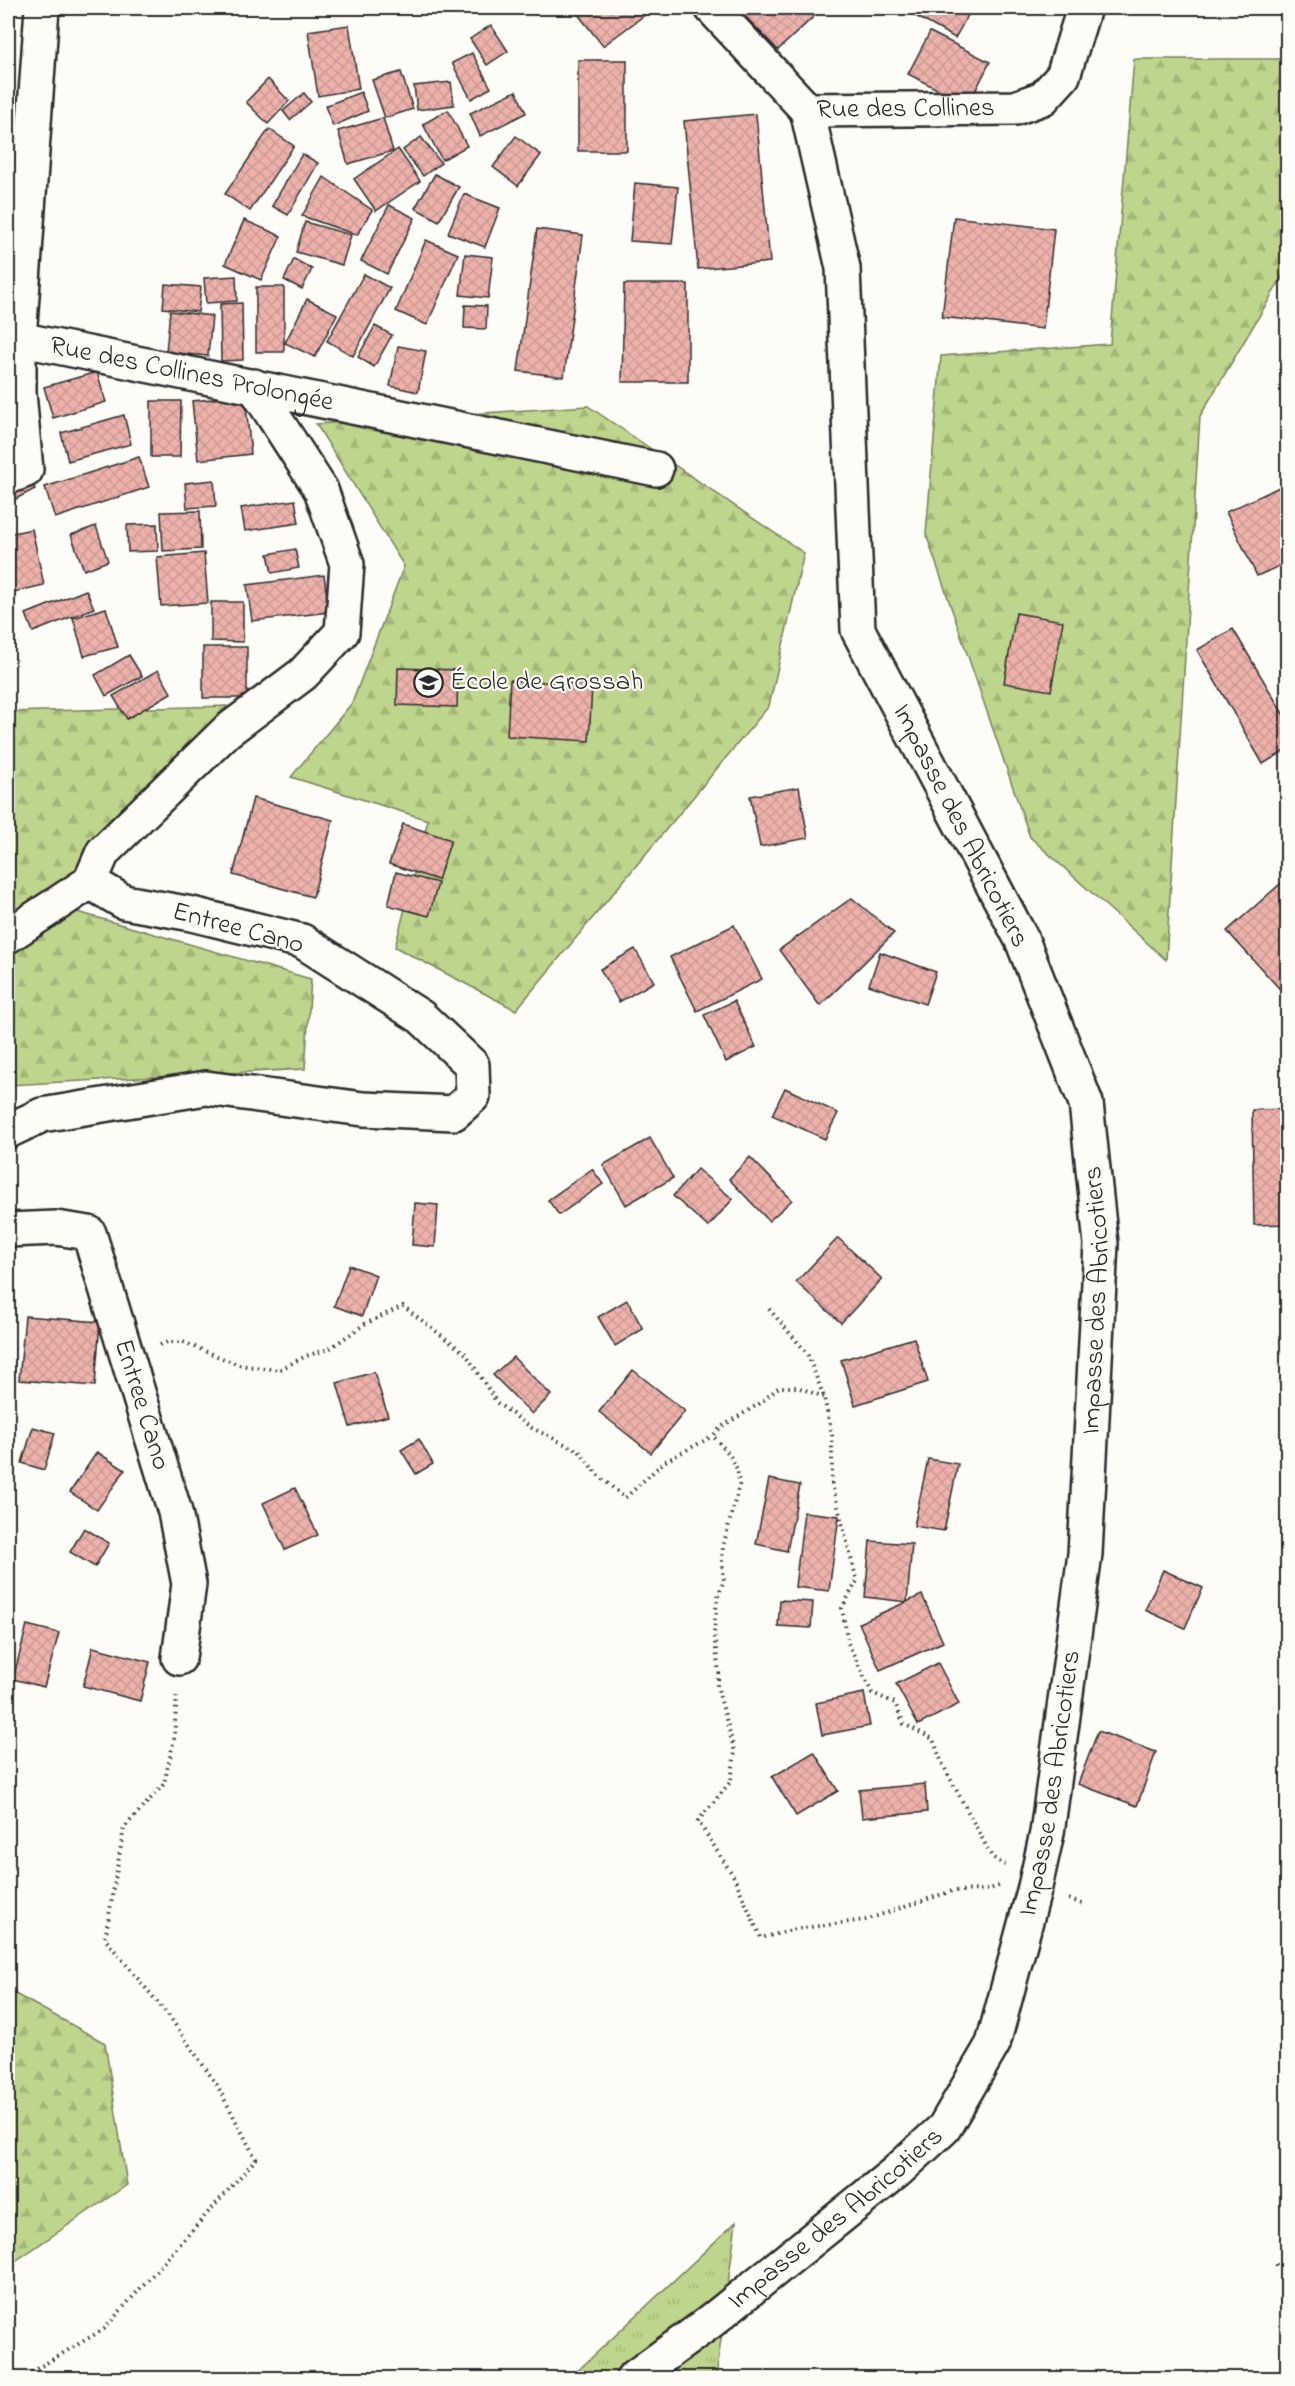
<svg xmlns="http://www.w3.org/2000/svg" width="1295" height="2386" font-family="'Indie Flower',sans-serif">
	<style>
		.grass { fill: url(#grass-tufts); stroke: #74805c; stroke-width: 1.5 }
		.forest { fill: url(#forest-firs); stroke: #74805c; stroke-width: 1.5 }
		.building { fill: url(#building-cross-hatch); stroke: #2b2b2b; stroke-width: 1.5 }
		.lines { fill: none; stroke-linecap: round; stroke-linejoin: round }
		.street-casing { stroke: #2b2b2b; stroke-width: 38 }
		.path { stroke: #2b2b2b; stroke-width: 4; stroke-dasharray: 1.5 4.5; stroke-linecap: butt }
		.street { stroke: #fdfcf7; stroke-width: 33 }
		.labels { text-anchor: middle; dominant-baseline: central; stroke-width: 4.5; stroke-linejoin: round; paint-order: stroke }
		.street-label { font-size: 27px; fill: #2b2b2b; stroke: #fdfcf7 }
		.poi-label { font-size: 27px; fill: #2b2b2b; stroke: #fdfcf7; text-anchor: start }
	</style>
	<defs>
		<pattern id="grass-tufts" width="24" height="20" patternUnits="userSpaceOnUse" patternTransform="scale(1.5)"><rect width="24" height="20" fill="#bdd58c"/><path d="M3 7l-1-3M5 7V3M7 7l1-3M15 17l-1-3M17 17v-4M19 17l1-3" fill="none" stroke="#a3b779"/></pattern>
		<pattern id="forest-firs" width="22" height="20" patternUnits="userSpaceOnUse" patternTransform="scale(1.5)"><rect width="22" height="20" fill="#bdd58c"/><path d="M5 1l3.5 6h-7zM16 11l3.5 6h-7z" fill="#a3b779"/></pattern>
		<pattern id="building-cross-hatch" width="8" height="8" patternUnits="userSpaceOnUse" patternTransform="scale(1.5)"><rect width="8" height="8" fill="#edb2ac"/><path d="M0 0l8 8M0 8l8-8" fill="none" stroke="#cb9994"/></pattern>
	</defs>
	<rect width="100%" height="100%" fill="#fdfcf7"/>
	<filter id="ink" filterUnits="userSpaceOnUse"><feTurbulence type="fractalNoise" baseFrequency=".0167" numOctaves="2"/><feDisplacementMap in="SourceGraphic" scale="12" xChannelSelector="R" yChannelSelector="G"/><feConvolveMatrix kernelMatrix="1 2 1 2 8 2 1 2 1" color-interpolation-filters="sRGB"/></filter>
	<g filter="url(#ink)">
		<path class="grass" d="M736,2222L716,2378H570Z"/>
		<g class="forest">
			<path d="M1134,59H1287V269L1200,416L1166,960L1030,837L926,534L941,356L1110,344Z"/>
			<path d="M588,406L804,553L769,706L516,1010L395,947L428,820L291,777L352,703L404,566L316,424Z"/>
			<path d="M227,706L50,904L311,979L305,1069L8,1085V712Z"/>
			<path d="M8,1990L105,2043L127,2185L8,2266Z"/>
		</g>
		<g class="building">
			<path d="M573,8H654L603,46Z"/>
			<path d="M737,8H823L778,50Z"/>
			<path d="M914,8H972L955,38L910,13Z"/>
			<path d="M349,25L359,89L318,96L308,31Z"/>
			<path d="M491,25L508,51L487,65L470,39Z"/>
			<path d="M930,32L990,62L968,105L908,74Z"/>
			<path d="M472,53L491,88L471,99L452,63Z"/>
			<rect x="578" y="60" width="49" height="91"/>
			<path d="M401,72L413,109L385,118L372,80Z"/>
			<path d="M268,79L289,101L268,124L246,102Z"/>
			<path d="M451,82L454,105L417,110L414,86Z"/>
			<path d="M516,91L526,113L480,136L470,113Z"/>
			<path d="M361,92L368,111L333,126L325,106Z"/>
			<path d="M304,93L311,102L290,120L283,111Z"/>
			<path d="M448,110L467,146L442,160L423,124Z"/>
			<path d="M756,114L770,262L698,269L684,121Z"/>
			<path d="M383,118L393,151L348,164L338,131Z"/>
			<path d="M269,129L294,146L250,211L225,194Z"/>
			<path d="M516,136L541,155L518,186L493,167Z"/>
			<path d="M421,137L441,163L423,176L403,150Z"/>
			<path d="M398,149L420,181L376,211L354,179Z"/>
			<path d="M302,154L318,163L288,215L272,206Z"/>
			<path d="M435,174L459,187L439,221L415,208Z"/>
			<path d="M324,177L372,210L357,235L302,216Z"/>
			<path d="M635,183L678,187L672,244L630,241Z"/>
			<path d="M464,194L500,208L485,247L448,233Z"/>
			<path d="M389,205L415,218L387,274L361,261Z"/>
			<path d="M954,217L1054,229L1043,329L942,317Z"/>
			<path d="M244,220L281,236L261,280L225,264Z"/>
			<path d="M305,222L351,235L342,265L296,252Z"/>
			<path d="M537,229L583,235L564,377L518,371Z"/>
			<path d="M426,240L458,254L427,325L396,311Z"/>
			<path d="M465,254L493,257L488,298L460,295Z"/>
			<path d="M294,259L312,269L302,289L284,280Z"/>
			<path d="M364,274L390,288L353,356L327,341Z"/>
			<path d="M236,276L237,301L206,303L204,278Z"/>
			<path d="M165,284L201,287L198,312L163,308Z"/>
			<path d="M624,284H688V382H622Z"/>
			<rect x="256" y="287" width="28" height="65"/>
			<path d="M307,299L337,314L315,357L285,343Z"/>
			<path d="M242,303L243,360L221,361L220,304Z"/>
			<path d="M465,305L487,306L486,329L464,328Z"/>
			<path d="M170,311L212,316L208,356L166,352Z"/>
			<path d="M375,326L392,335L374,367L358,357Z"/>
			<path d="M398,346L426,351L418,392L390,386Z"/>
			<path d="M97,372L106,402L53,418L44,387Z"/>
			<path d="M245,396L251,454L198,460L192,401Z"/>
			<path d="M151,401H181L180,457H151Z"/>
			<path d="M124,415L131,444L68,461L61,433Z"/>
			<path d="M139,457L149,487L55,518L45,487Z"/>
			<path d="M28,475L35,489L8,503V485Z"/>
			<path d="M214,480L216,506L187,508L185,483Z"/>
			<path d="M1288,483V562L1257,576L1226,512Z"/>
			<path d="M295,500L299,523L245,531L241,508Z"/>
			<path d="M200,511L201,549L163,551L161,512Z"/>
			<path d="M157,524L158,551L128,552L127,525Z"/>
			<path d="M96,526L108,561L84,570L71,535Z"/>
			<path d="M32,529L44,585L9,593L8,534Z"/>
			<path d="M295,549L299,568L272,573L268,554Z"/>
			<path d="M204,553L208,603L161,606L157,557Z"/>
			<path d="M324,575L329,612L252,621L247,585Z"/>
			<path d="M86,590L94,608L33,632L26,614Z"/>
			<path d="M211,602H243V642L211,641Z"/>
			<path d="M106,608L118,647L84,656L73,618Z"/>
			<path d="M1016,613L1063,621L1051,691L1004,683Z"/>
			<path d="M1233,629L1288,722V749L1263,764L1197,650Z"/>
			<rect x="203" y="647" width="44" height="51"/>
			<path d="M129,655L142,676L106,696L95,675Z"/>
			<path d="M398,668L458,670L457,707L397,705Z"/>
			<path d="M158,670L171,693L127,719L113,696Z"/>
			<path d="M510,680L592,685L589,741L507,736Z"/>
			<path d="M799,787L808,838L760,847L750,796Z"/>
			<path d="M253,798L333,820L313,897L233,875Z"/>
			<path d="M403,824L451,840L438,880L389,864Z"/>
			<path d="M396,872L438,883L429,916L388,905Z"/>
			<path d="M1288,877V998L1227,931Z"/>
			<path d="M852,898L894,933L820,1006L779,950Z"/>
			<path d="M734,925L762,979L697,1011L670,957Z"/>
			<path d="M635,949L654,982L619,1002L600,969Z"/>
			<path d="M880,952L936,972L925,1004L869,985Z"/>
			<path d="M734,1001L756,1047L726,1062L704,1015Z"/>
			<path d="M785,1088L838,1113L825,1139L772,1115Z"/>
			<path d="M1288,1109V1224L1254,1225L1252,1110Z"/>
			<path d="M650,1138L673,1178L626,1205L603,1165Z"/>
			<path d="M750,1157L792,1200L769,1221L729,1179Z"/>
			<path d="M592,1169L603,1184L559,1215L548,1200Z"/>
			<path d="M697,1169L733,1199L708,1227L673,1196Z"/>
			<path d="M415,1203L438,1205L435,1247L412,1245Z"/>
			<path d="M838,1238L882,1279L841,1323L796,1282Z"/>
			<path d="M349,1265L376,1275L362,1316L334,1306Z"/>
			<path d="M627,1300L643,1329L615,1346L598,1317Z"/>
			<path d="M25,1316L100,1322L95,1386L19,1380Z"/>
			<path d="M914,1338L928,1382L855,1405L841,1360Z"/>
			<path d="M513,1357L551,1395L532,1414L493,1375Z"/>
			<path d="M633,1370L685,1411L651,1453L599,1412Z"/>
			<path d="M374,1372L388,1416L350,1427L337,1383Z"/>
			<path d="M33,1427L55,1433L44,1470L22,1463Z"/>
			<path d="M419,1439L433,1464L416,1474L401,1450Z"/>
			<path d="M97,1452L125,1470L97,1510L70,1492Z"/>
			<path d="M928,1459L958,1464L944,1531L914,1526Z"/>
			<path d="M769,1479L800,1485L787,1551L756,1544Z"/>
			<path d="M295,1488L318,1535L285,1550L263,1503Z"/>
			<path d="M804,1512L839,1516L829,1591L795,1587Z"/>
			<path d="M84,1528L109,1543L95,1567L70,1552Z"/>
			<path d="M870,1541L912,1544L907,1602L865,1597Z"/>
			<path d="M1163,1570L1203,1588L1185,1628L1145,1610Z"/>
			<path d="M922,1595L943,1642L880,1670L859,1623Z"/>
			<path d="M780,1600L813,1602L811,1628L778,1626Z"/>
			<path d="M27,1625L59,1633L44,1687L13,1679Z"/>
			<path d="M93,1647L150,1662L140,1701L83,1686Z"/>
			<path d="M938,1663L959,1704L918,1725L896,1684Z"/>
			<path d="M864,1693L870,1726L822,1735L816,1703Z"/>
			<path d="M1098,1731L1156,1752L1137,1806L1078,1784Z"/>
			<path d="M814,1752L838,1791L796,1816L772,1777Z"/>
			<path d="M925,1784L927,1812L862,1818L859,1790Z"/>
		</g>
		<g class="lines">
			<defs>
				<g id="street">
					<path id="s1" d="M42,8L19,339L656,469"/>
					<path id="s2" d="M712,8L807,110L1015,108L1043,98L1063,76L1084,8"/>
					<path d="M8,339H19V393L26,470L8,477"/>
					<path d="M8,936L90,882"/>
					<path d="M8,1131L42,1115L206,1088L363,1109L454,1113L473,1096L472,1065L421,1017L302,941L192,914L124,902L90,882L103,852L227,731L303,674L342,632L347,564L321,490L254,386"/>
					<path id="s3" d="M8,1230L56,1228L89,1233L175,1512L189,1584L179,1658"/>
					<path id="s4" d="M633,2378L710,2322L896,2172L944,2128L993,2044L1035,1887L1047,1833L1085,1554L1101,1244L1086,1103L1022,940L858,630L843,268L807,110"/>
				</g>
			</defs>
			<use href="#street" class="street-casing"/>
			<g class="path">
				<path d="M769,1309L807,1353L824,1397L832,1435V1484L857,1581L842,1608L848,1643L872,1693L895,1703L904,1724L933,1739L942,1763L992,1857L1005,1865"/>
				<path d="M160,1345L167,1342H183L239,1365L279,1370L306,1356L329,1349L365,1324L403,1306L466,1354L497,1403L532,1428L579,1451L598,1475L625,1498L664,1462L713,1436"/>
				<path d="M824,1397L797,1387H779L759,1404L721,1427L713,1436L729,1454L737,1469L739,1485L723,1547L722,1562L724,1580L717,1599L714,1634L719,1673L717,1686L735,1752L731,1781L698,1821L734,1877L761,1938L796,1929L865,1920L952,1891L987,1890L999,1886"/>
				<path d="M1069,1899L1085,1905"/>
				<path d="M1276,2264L1288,2278"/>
				<path d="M21,2378L104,2329L256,2159L217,2085L169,2016L105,1939L124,1828L164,1784L174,1739L177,1692"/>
			</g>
			<use href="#street" class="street"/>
		</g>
	</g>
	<defs>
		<symbol id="school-ring" viewBox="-11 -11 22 22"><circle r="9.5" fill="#fdfcf7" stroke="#2b2b2b" stroke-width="1.5"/><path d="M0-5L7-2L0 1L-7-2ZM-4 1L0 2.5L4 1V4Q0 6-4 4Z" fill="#2b2b2b"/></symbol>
	</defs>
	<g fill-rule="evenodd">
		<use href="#school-ring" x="412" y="666" width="33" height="33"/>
	</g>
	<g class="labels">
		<g class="street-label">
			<text stroke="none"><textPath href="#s2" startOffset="238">Rue des Collines</textPath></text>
			<text stroke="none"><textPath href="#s1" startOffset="508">Rue des Collines Prolongée</textPath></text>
			<text transform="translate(960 826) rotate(63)">Impasse des Abricotiers</text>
			<text transform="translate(238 929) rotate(15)">Entree Cano</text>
			<text stroke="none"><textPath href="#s4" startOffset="1250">Impasse des Abricotiers</textPath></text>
			<text stroke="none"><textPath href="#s3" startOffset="261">Entree Cano</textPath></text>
			<text stroke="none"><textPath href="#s4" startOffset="764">Impasse des Abricotiers</textPath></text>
			<text stroke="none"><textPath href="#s4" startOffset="258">Impasse des Abricotiers</textPath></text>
		</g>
		<g class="poi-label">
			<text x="450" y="682">École de Grossah</text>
		</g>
	</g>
	<rect width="1295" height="2386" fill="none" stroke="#fdfcf7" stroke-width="30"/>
	<rect x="15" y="15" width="1265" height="2356" fill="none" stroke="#2b2b2b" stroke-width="2" filter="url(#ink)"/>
</svg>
